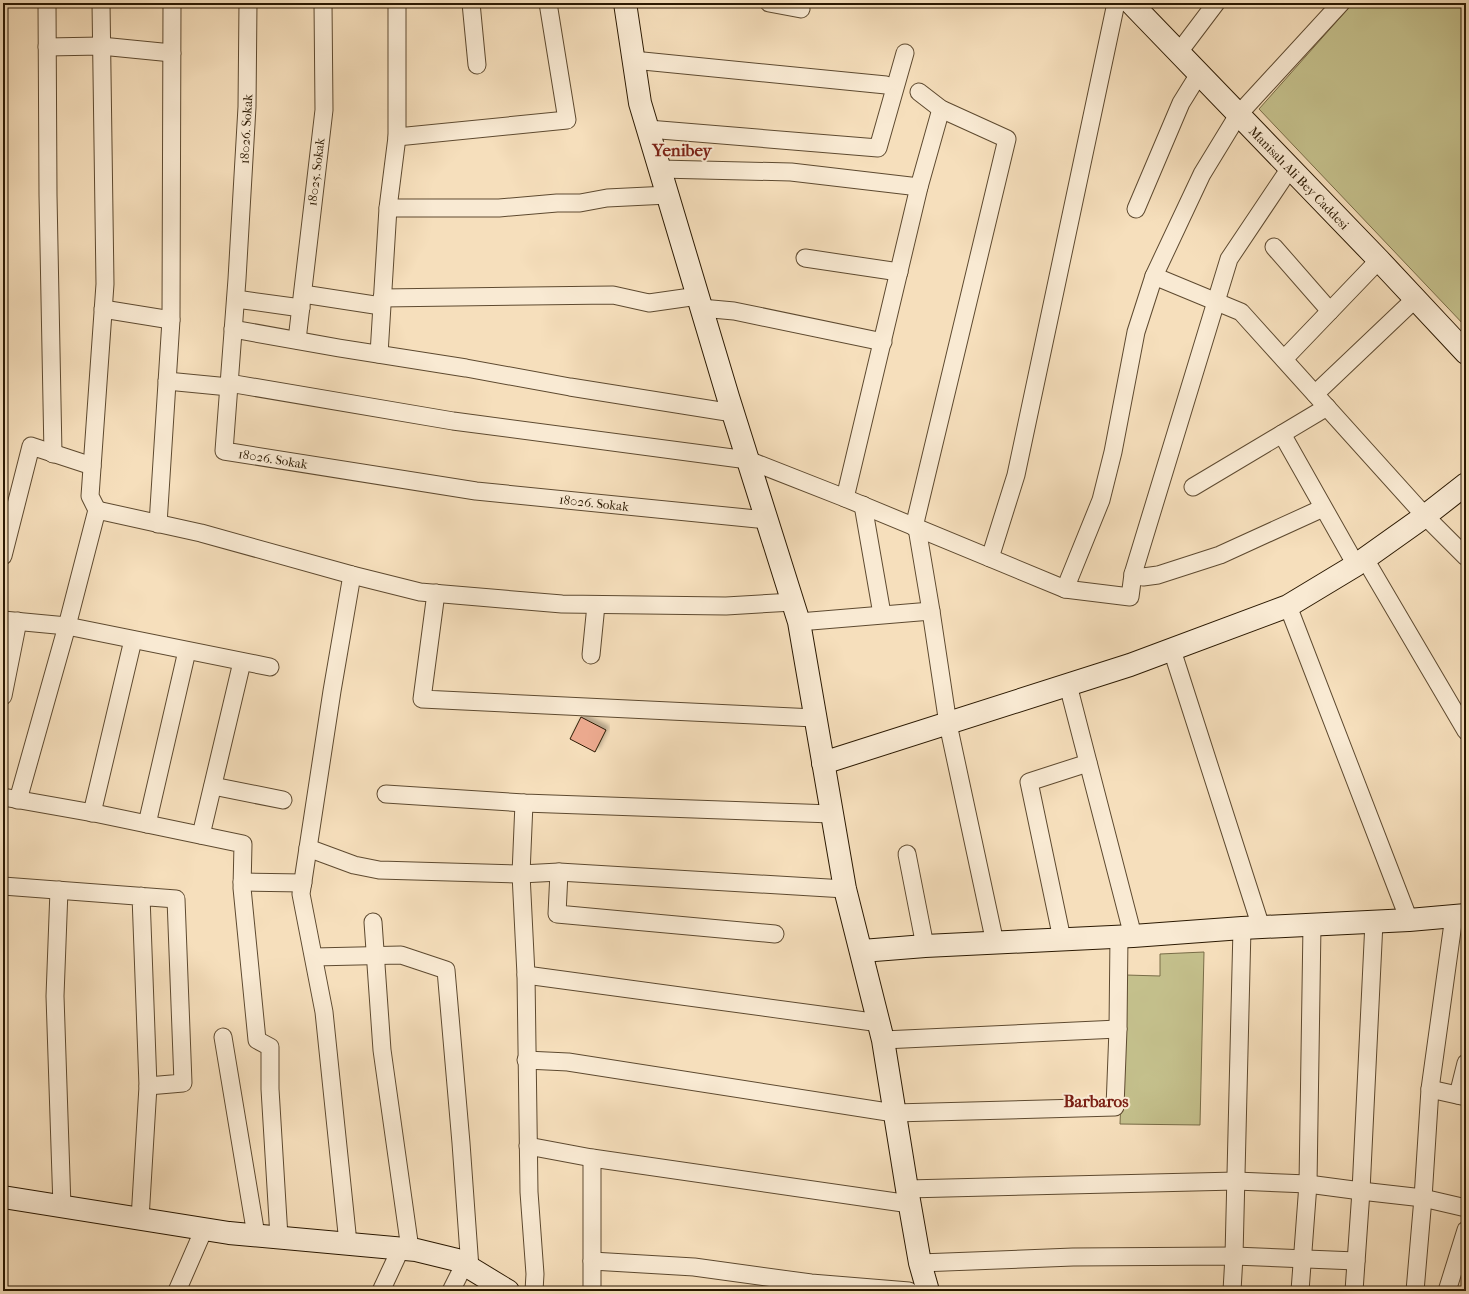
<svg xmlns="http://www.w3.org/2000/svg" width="1469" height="1294" font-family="'IM FELL French Canon',serif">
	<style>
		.green { fill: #c4c08c; stroke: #786c47 }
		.building { fill: #eba98e; stroke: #2b1902; filter: url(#shadow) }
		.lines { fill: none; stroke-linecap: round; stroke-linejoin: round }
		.street-casing { stroke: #5e4a30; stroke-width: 19 }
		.secondary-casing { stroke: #2b1902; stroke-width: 24 }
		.street { stroke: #f9ead3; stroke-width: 17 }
		.secondary { stroke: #f9ead3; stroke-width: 22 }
		.labels { text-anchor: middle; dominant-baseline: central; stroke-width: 4; stroke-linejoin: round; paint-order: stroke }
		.street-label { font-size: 13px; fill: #2b1902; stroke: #f9ead3 }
		.district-label { font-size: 17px; font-weight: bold; fill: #7a1f14; stroke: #f9ead3 }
	</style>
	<defs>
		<filter id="shadow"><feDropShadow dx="3.5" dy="-3.5" stdDeviation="2" flood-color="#0004"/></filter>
	</defs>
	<rect width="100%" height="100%" fill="#f6dfbc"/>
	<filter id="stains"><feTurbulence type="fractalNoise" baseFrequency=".005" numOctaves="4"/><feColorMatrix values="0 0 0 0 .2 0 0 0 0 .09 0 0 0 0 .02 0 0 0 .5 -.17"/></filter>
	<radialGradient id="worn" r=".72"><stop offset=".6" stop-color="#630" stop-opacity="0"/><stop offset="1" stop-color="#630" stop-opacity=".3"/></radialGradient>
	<g class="green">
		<path d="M1353,3H1466V327L1259,109Z"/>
		<path d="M1204,952L1200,1125L1120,1124L1126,975L1160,976V954Z"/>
	</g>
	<path class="building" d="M581,717L606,730L595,752L570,739Z"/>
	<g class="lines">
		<defs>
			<g id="street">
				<path d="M47,3L48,195L53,454"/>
				<path d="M248,3L247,107L237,279L224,451L476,491L767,520"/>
				<path d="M471,3L477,65"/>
				<path d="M769,3L801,9"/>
				<path d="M47,47L101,46L172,53"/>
				<path d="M1179,52L1216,3"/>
				<path d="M633,60L886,85"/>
				<path d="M648,129L878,148L905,53"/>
				<path d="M397,137L567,120L548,3"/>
				<path d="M660,169L791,172L919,187"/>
				<path d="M388,208H499L557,203H580L607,198L668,195"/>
				<path d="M1136,209L1181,103L1199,74"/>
				<path d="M1274,247L1330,311"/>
				<path d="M805,258L899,272"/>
				<path d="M1154,276L1241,312L1425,516L1466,557"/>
				<path d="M303,294L381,306"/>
				<path d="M382,298L613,295L649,303L698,296"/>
				<path d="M236,299L301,308"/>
				<path d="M701,308L734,311L883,342"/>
				<path d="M103,309L171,320"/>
				<path d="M233,329L339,348L466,368L570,387L733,413"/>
				<path d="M297,340L324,110L323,3"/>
				<path d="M379,354L388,208L397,137V3"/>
				<path d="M1284,359L1379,260"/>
				<path d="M167,381L229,387"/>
				<path d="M229,383L453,421L748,460L845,498L1065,589L1130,597L1133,574L1229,259L1290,168"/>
				<path d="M1315,394L1415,299"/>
				<path d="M1282,434L1356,565"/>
				<path d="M1193,487L1327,407"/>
				<path d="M845,498L919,187L941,109"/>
				<path d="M863,505L882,614"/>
				<path d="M97,510L90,496L105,284L101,3"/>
				<path d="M158,524L171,320L172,3"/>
				<path d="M914,527L1007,139L941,109L919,92"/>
				<path d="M917,528L931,611L948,724L995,943"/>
				<path d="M3,556L31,446L92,466"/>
				<path d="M990,558L1016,475L1116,3"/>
				<path d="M1365,559L1466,731"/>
				<path d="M1133,574L1143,577L1158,575L1220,555L1323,508"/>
				<path d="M1065,589L1101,500L1113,452L1136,332L1154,276L1202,174L1238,115L1341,3"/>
				<path d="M436,593L422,699L815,718"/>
				<path d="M1288,606L1409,920"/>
				<path d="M3,620L67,626L270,667"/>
				<path d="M799,622L931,611"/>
				<path d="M1172,650L1261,927"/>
				<path d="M591,655L596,605"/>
				<path d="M1068,685L1133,936"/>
				<path d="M3,696L18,621"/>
				<path d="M213,786L283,800"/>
				<path d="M386,794L524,803L832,814"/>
				<path d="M3,797L99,814L243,844L242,888L257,1040L270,1047V1089L279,1237"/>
				<path d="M18,800L67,626L97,510L201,533L352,575L420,592L562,604L726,606L793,602"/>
				<path d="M524,803L521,874L526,975L529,1192L535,1274L534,1291"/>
				<path d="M92,813L133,640"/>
				<path d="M147,824L187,651"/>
				<path d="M201,835L242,662"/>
				<path d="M308,848L354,865L379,870L521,874L559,872L845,889"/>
				<path d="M907,854L925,946"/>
				<path d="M559,872L557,914L775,934"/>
				<path d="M242,882L303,883"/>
				<path d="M3,886L176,899L183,1083L148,1086L141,896"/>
				<path d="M59,890L55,996L62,1207"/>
				<path d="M373,922L382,1050L410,1249"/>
				<path d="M1062,939L1029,782L1088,763"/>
				<path d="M314,957L401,955L446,970L461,1143L470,1268"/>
				<path d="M526,975L880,1023"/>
				<path d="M223,1037L256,1235"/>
				<path d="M883,1040L1118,1029"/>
				<path d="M526,1060L568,1062L894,1113L1115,1107L1118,1029L1119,936"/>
				<path d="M1430,1089L1466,1097"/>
				<path d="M1458,1095L1466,1063"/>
				<path d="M528,1146L592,1158L910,1204"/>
				<path d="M907,1189L1236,1181L1308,1184L1361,1191L1423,1198L1466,1208"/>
				<path d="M140,1219L148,1086"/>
				<path d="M348,1243L324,1012L301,894L332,691L352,575"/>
				<path d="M592,1261L694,1267L811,1283L909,1291"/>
				<path d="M920,1263L1073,1257L1234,1256L1356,1261"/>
				<path d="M177,1291L204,1229"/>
				<path d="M381,1291L401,1248"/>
				<path d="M451,1291L464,1265"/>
				<path d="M592,1291V1158"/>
				<path d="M1232,1291L1234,1256L1242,928"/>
				<path d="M1300,1291L1308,1184L1312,925"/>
				<path d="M1354,1291L1361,1191L1374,922"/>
				<path d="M1415,1291L1423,1198L1430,1089L1454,916"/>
				<path d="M1447,1291L1466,1230"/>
			</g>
			<g id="secondary">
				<path d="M625,3L640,103L728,397L799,622L845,889L883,1040L907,1189L920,1263L928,1291"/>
				<path d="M1131,3L1379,260L1466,353"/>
				<path d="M823,763L1130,665L1288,606L1356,565L1425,516L1466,484"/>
				<path d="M862,951L925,946L1133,936L1242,928L1409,920L1466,915"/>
				<path d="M3,1197L229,1233L416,1250L457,1260L508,1291"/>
			</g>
		</defs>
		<use href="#street" class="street-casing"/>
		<use href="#secondary" class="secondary-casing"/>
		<use href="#street" class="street"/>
		<use href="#secondary" class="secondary"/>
	</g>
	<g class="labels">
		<g class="street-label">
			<text transform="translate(246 129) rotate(-87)">18026. Sokak</text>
			<text transform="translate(316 172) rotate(-83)">18025. Sokak</text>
			<text transform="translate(1299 178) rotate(46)">Manisalı Ali Bey Caddesi</text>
			<text transform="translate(273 459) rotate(9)">18026. Sokak</text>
			<text transform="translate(594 503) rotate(6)">18026. Sokak</text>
		</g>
		<g class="district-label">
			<text x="682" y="150">Yenibey</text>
			<text x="1096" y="1101">Barbaros</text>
		</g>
	</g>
	<rect width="1469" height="1294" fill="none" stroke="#f6dfbc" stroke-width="16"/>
	<rect x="4" y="4" width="1461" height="1286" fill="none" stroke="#2b1902" stroke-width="2"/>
	<rect x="8" y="8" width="1453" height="1278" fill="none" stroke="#2b1902"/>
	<rect width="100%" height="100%" filter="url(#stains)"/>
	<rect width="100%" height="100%" fill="url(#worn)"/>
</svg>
